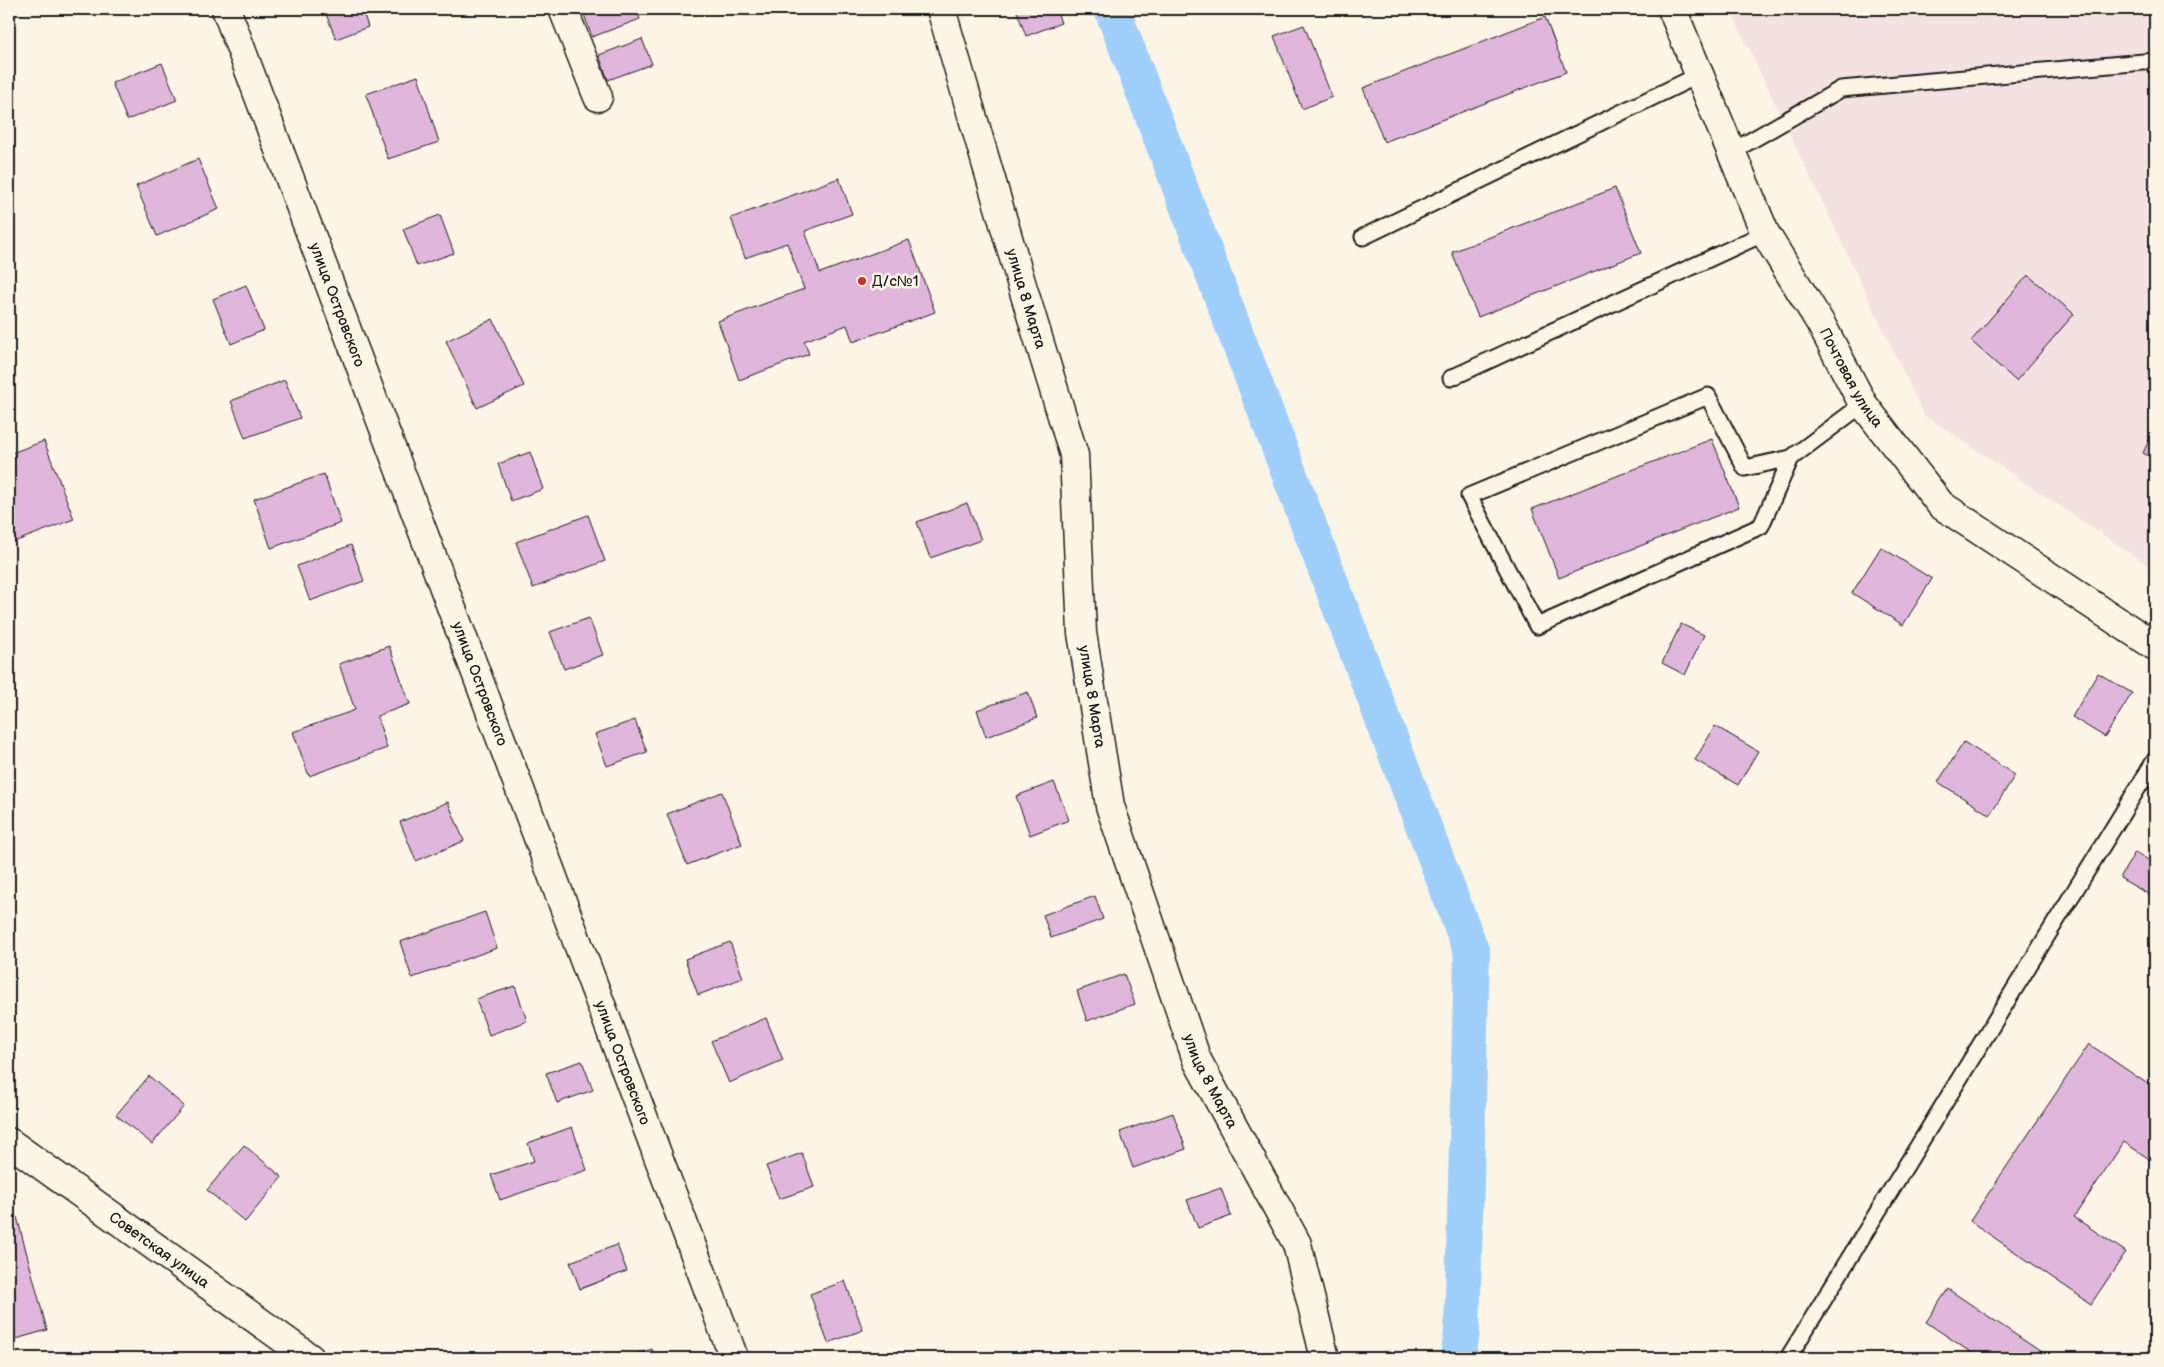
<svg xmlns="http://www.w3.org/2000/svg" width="2164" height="1367" font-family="'Balsamiq Sans',sans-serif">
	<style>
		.built { fill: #f4e2e3 }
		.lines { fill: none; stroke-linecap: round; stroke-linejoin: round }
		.canal { stroke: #9ecffb; stroke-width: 36 }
		.building { fill: #e0b6dd; stroke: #1c1c1c }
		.service-casing { stroke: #1c1c1c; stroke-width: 19 }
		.minor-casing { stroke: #1c1c1c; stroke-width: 31 }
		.tertiary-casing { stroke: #1c1c1c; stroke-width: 31 }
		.service { stroke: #fcf5e5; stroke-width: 15 }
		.minor { stroke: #fcf5e5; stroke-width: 28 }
		.tertiary { stroke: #fcf5e5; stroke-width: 28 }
		.poi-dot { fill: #c8321e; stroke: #fcf5e5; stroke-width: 2 }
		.labels { text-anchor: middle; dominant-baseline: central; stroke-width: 5; stroke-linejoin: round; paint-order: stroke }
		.poi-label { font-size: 15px; fill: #1c1c1c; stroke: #fcf5e5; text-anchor: start }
		.street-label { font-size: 15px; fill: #1c1c1c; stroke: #fcf5e5 }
	</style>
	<rect width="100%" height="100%" fill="#fcf5e5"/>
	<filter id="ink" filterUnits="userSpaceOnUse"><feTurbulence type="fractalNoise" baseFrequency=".02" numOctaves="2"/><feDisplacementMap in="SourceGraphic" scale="10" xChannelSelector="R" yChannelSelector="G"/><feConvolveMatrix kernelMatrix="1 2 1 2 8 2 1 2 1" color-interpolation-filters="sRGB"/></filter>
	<g filter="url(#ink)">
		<path class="built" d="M1730,9H2155V570L1924,415Z"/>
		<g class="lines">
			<path class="canal" d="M1112,9L1472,953L1462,1332L1458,1358"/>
		</g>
		<g class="building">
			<path d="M324,9H362L368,27L336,39Z"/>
			<path d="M582,9H636L640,19L592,37Z"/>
			<path d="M1016,9H1056L1061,23L1026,36Z"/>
			<path d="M1545,17L1566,72L1384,142L1363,88Z"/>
			<path d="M1304,25L1332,97L1302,109L1274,36Z"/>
			<path d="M642,39L652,64L608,80L599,55Z"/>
			<path d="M162,63L177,100L127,120L112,83Z"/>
			<path d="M418,76L439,142L388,159L366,94Z"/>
			<path d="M198,159L219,209L157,236L136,186Z"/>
			<path d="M839,178L852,214L805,231L820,273L909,240L935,312L853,342L847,325L804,341L809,354L739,380L718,321L804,289L787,243L745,258L731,218Z"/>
			<path d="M1615,188L1641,253L1478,317L1452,252Z"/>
			<path d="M440,215L454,253L417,266L403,229Z"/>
			<path d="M2028,275L2074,314L2016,381L1971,341Z"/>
			<path d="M246,285L264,330L231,344L213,299Z"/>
			<path d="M493,319L524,386L477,408L446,341Z"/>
			<path d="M285,380L300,418L245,438L231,401Z"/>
			<path d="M2155,428V459L2143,453Z"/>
			<path d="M1712,439L1739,507L1559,578L1532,509Z"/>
			<path d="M44,441L74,519L9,544V454Z"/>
			<path d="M530,452L543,489L511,501L498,464Z"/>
			<path d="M324,474L341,523L271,548L254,499Z"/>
			<path d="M967,503L981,540L930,558L917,522Z"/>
			<path d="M588,515L605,561L533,588L516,542Z"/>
			<path d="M351,545L364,581L310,601L297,566Z"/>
			<path d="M1881,547L1932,579L1903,625L1852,593Z"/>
			<path d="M589,618L603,655L564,669L550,632Z"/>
			<path d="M1681,624L1704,635L1685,675L1662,663Z"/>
			<path d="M389,646L410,704L377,716L387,748L309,776L293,732L355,710L339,664Z"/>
			<path d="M2098,673L2132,693L2105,737L2072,717Z"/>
			<path d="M1028,692L1037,718L986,737L977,710Z"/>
			<path d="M635,720L647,752L607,766L595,734Z"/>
			<path d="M1715,726L1758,751L1738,785L1695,760Z"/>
			<path d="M1964,742L2015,775L1990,815L1938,782Z"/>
			<path d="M1054,782L1069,820L1030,835L1016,796Z"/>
			<path d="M722,792L742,844L687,865L667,814Z"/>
			<path d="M448,802L464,841L416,861L400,822Z"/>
			<path d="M2135,852L2155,864V898L2120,878Z"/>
			<path d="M1095,896L1103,919L1051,938L1043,915Z"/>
			<path d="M485,912L497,948L412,978L400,942Z"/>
			<path d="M730,942L743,978L698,995L685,959Z"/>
			<path d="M1124,974L1135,1004L1087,1021L1077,991Z"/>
			<path d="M515,986L527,1021L489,1035L476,999Z"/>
			<path d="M766,1018L783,1060L729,1083L711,1041Z"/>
			<path d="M2089,1044L2155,1089V1163L2124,1142L2074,1217L2126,1252L2091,1304L1970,1221Z"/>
			<path d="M582,1061L593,1090L557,1103L546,1073Z"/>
			<path d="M149,1076L184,1106L152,1144L116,1115Z"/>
			<path d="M1173,1113L1186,1149L1133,1168L1120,1132Z"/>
			<path d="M572,1127L587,1170L500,1200L491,1175L534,1161L528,1143Z"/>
			<path d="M244,1145L282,1177L245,1222L207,1190Z"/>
			<path d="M802,1153L814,1187L779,1199L766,1166Z"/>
			<path d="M1221,1188L1231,1216L1198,1228L1187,1200Z"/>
			<path d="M17,1217L47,1330L9,1341V1219Z"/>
			<path d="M617,1245L627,1271L580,1289L570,1262Z"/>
			<path d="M845,1281L863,1330L828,1343L810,1294Z"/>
			<path d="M1948,1289L2050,1358H1979L1926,1322Z"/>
			<path d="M652,1349L655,1358H623Z"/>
		</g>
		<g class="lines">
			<defs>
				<g id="service">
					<path d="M1731,152L1841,89L2155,61"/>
					<path d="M1363,237L1699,75"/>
					<path d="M1451,378L1765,233"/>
					<path d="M1791,458L1745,468L1708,396L1469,496L1537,626L1761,526L1791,458L1863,404"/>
					<path d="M1788,1358L2155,760"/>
				</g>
				<g id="minor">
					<path d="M563,9L598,97"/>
					<path id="s1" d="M941,9L1021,282L1074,455L1082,633L1110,806L1197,1060L1297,1244L1325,1358"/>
				</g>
				<g id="tertiary">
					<path id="s2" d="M226,9L734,1358"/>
					<path id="s3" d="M1672,9L1765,233L1821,324L1863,404L1941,505L2155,646"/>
					<path id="s4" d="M9,1142L310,1358"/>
				</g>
			</defs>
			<use href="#service" class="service-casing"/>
			<use href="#minor" class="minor-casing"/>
			<use href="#tertiary" class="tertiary-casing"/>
			<use href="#service" class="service"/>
			<use href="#minor" class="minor"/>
			<use href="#tertiary" class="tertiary"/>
		</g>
	</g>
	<circle class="poi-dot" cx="862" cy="281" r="5"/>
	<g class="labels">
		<g class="poi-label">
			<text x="872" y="281">Д/с№1</text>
		</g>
		<g class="street-label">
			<text stroke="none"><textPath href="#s1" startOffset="302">улица 8 Марта</textPath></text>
			<text stroke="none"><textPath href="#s2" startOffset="316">улица Островского</textPath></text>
			<text stroke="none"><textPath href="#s3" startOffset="411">Почтовая улица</textPath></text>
			<text stroke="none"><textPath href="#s2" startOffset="721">улица Островского</textPath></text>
			<text stroke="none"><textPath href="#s1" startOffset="708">улица 8 Марта</textPath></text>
			<text stroke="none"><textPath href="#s2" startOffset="1126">улица Островского</textPath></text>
			<text stroke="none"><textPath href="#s1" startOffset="1112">улица 8 Марта</textPath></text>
			<text stroke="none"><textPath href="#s4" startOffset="185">Советская улица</textPath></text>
		</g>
	</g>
	<rect width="2164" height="1367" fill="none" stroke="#fcf5e5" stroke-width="30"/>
	<rect x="15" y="15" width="2134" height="1337" fill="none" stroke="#1c1c1c" stroke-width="2" filter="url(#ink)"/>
</svg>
